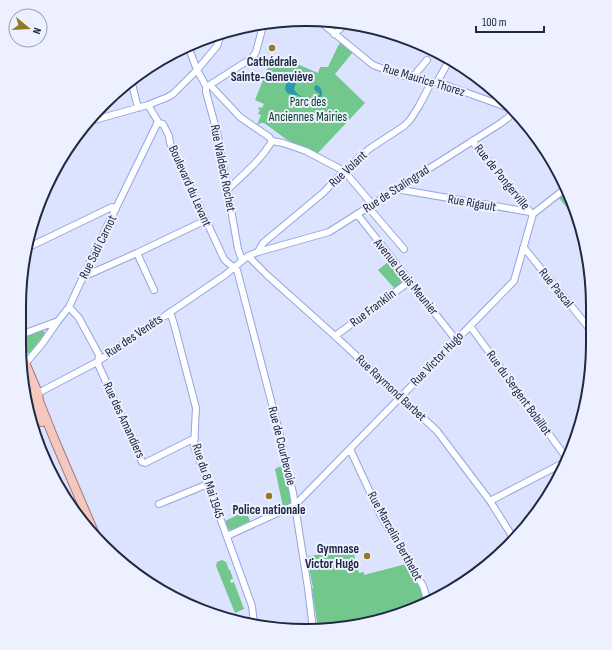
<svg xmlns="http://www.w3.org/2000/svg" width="612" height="650" font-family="'Sofia Sans Condensed',sans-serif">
  <rect width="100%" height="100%" fill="#dbe3ff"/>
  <path fill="#72c78c" d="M341,42l4,3v2l4,3h1l3,2 -18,22 30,29 -48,51 -14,-6 -17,-9 -22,-16h-3l-4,2 4,-10 -3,-1 2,-4 -2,-1 1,-2 3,1 2,-4 -9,-4 14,-35 2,-2h9l1,-6 37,16 2,-6h8l10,-21z
    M568,192l10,22 2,10 -21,-26z
    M388,262l17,19 -10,8 -17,-19z
    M43,330l2,3 -15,20h-4l-6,-13 1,-3z
    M283,465l9,38 -9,4 -8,-38z
    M246,511l4,10 -19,9 -3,-1 -3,-8z
    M352,547l7,26 5,-1v3l42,-11 14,22 5,18 -27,12 -54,13h-26l-6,-40 1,-1 -6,-31z
    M222,560l4,2 3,8h1l3,9 -3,1 1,3 3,-1 10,27 -9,4 -19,-47 1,-4z"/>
  <path fill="#2a98ac" d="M292,78h2l3,2 -3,9c5,10 20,14 26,5l-1,-1 -2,-1 -3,-3 1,-3 1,-1c4,1 7,6 6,10 -9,12 -15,3 -26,0 -2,0 -5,-1 -7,-1 -7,-4 -3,-13 3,-16z"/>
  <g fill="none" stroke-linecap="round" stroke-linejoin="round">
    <g stroke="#93a4e5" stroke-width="8">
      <path id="minor" d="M318,20l55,45 24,9 34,9 6,-1 72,26 9,5
        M334,34l13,-11
        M188,46l9,24 9,16v6l12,44 20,113 4,11
        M412,78l15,-18
        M131,80l7,28
        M437,82l13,-23
        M210,85l30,32 29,20 3,4 11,2 23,8 38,20 28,33
        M208,86l44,-28 4,-6 8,-30
        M148,105l11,18 4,1 6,12 1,7 54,116c4,5 9,7 13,11l43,165 13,58 15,95 5,42
        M87,122l61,-17 20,-8 5,-3 24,-24 20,-24 5,-14
        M472,141l59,72
        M396,189l134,23
        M227,190c16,-15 34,-30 45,-49
        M368,207l36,42
        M357,214l99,126
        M27,248l85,-41 4,2
        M523,248l2,1 64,79
        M258,252l5,-9 60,-50 21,-22 25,-22 35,-23 6,-6 9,-14 12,-23
        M137,253l17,37
        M248,256l19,19 68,61 102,95 53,70 24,38
        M83,277l54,-24 69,-33
        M69,307l10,11 20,37 -1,9 44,98 3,1 50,-25
        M170,312l4,12 22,84 -2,38 58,160 2,19
        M470,326l98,134
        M20,335l38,-14
        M335,336l75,-55
        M25,364l17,-20 16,-23 11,-14 29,-62 58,-119 1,-3h2
        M34,392l4,1 4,-2 55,-29 128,-87 23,-19 10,-4 71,-20 172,-109 8,-6 4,-8
        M350,449l31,67 42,70 5,16
        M490,501l77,-40
        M159,504l49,-20
        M227,536l68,-31 219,-224 19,-67 33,-26"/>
    </g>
    <g stroke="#a67876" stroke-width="10">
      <path id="major" d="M20,351l18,42 1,8 16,40 42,98
        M22,375l11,28 9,19"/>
    </g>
    <use href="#minor" stroke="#fff" stroke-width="6"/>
    <use href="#major" stroke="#f4c8be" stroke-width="8"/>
  </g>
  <g fill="#937a21" stroke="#edf1ff" stroke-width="1.5">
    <circle cx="272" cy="48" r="4"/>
    <circle cx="269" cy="496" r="4"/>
    <circle cx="367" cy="556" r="4"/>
  </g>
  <g text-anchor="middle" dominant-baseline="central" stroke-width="4" stroke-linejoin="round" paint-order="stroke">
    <g font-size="13" font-weight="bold" fill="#212841" stroke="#edf1ff">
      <text x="272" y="62">Cathédrale<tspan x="272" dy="15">Sainte-Geneviève</tspan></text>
      <text x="269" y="510">Police nationale</text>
      <text x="359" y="549" text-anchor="end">Gymnase<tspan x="359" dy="15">Victor Hugo</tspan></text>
    </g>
    <g font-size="13" fill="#212841" stroke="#edf1ff">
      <text transform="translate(424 80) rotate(17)">Rue Maurice Thorez</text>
      <text transform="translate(223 168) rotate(79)">Rue Waldeck Rochet</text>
      <text transform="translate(348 169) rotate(-43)">Rue Volant</text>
      <text transform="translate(502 177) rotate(51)">Rue de Pongerville</text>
      <text transform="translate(190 186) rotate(66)">Boulevard du Levant</text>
      <text transform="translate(396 189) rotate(-33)">Rue de Stalingrad</text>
      <text transform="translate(472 203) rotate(10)">Rue Rigault</text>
      <text transform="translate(98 247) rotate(-64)">Rue Sadi Carnot</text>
      <text transform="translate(406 277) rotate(51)">Avenue Louis Meunier</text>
      <text transform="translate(556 288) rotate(51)">Rue Pascal</text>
      <text transform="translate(373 308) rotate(-37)">Rue Franklin</text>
      <text transform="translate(134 336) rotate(-34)">Rue des Venêts</text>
      <text transform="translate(437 359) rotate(-46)">Rue Victor Hugo</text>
      <text transform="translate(391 388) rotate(43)">Rue Raymond Barbet</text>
      <text transform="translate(519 393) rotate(54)">Rue du Sergent Bobillot</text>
      <text transform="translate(124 420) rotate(65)">Rue des Amandiers</text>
      <text transform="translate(282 446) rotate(76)">Rue de Courbevoie</text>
      <text transform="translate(208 481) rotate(72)">Rue du 8 Mai 1945</text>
      <text transform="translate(395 536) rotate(61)">Rue Marcelin Berthelot</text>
    </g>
    <g font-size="13" fill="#053d1d" stroke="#edf1ff">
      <text x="308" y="102">Parc des<tspan x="308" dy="15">Anciennes Mairies</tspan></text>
    </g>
  </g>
  <path d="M0 0H612V650H0ZM306 26H306A280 280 0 0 1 586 306V344A280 280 0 0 1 306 624H306A280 280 0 0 1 26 344V306A280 280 0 0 1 306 26Z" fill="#edf1ff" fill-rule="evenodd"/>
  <path fill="none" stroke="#212841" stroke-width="2" d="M306 26H306A280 280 0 0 1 586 306V344A280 280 0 0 1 306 624H306A280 280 0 0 1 26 344V306A280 280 0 0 1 306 26Z"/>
  <g transform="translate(28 28) rotate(108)"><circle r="19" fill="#edf1ff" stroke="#9ba1b3"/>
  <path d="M0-3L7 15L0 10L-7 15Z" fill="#937a21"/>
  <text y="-6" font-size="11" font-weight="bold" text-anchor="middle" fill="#212841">N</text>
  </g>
  <path d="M476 26v6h68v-6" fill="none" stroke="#212841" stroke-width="2"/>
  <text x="482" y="26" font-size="12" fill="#212841" stroke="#edf1ff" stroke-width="3" paint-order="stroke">100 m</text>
</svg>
